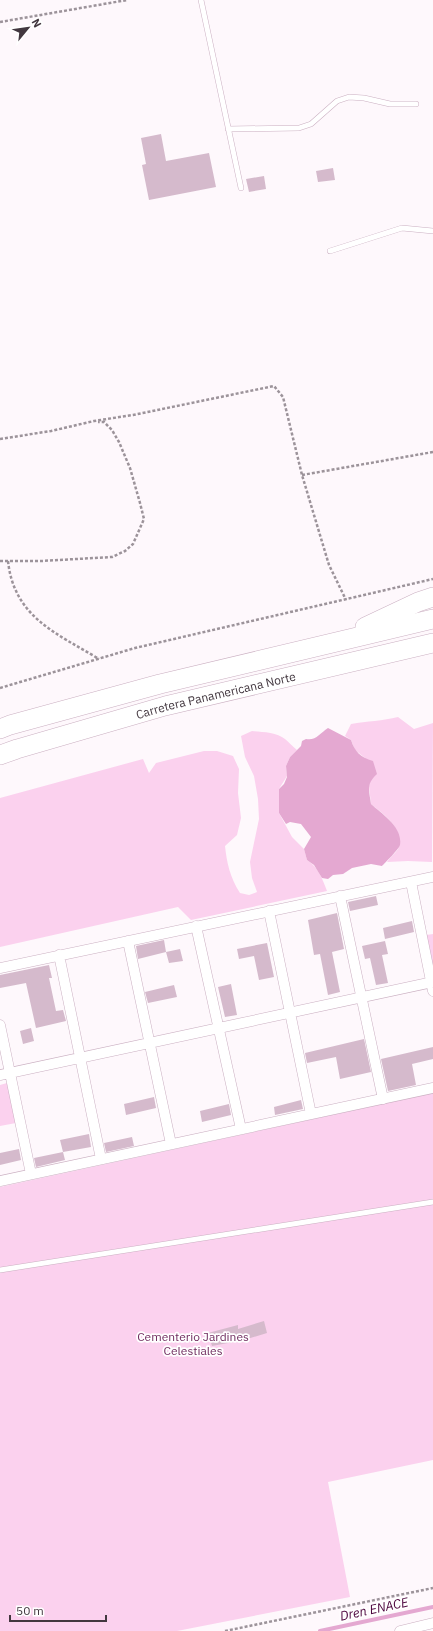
<svg xmlns="http://www.w3.org/2000/svg" width="433" height="1631" font-family="'IBM Plex Sans',sans-serif">
  <rect width="100%" height="100%" fill="#fef8fc"/>
  <path fill="#fbd1ee" d="M398,717l16,12 19,-6 -1,139 -24,-1 -21,1c3,-5 10,-10 12,-15 1,-3 0,-5 0,-9 -4,-17 -15,-23 -28,-34l-2,-18 1,-5 -5,-23 -10,-8 -4,-10 -6,-4 6,-12c16,-3 32,-3 47,-7z
    M252,731c10,1 25,1 33,8 4,3 7,7 12,11l-7,7 -4,9 1,10 -8,13v24l13,24 12,12 3,11c11,7 15,18 20,31l-136,29 -13,-13 -178,40v-149l143,-39 6,14 7,-10 48,-12h13l16,5 6,13 -1,24 3,25 -4,17 -12,11c2,18 5,31 15,47l9,2 8,-3 -5,-14 -2,-16 9,-43 -1,-20 -4,-23 -9,-19 -4,-21z
    M433,934v34l-7,-33z
    M7,1083l9,40 -16,3v-41z
    M433,1093v367l-105,22 22,115 -173,34h-177v-444z"/>
  <path fill="#e4a8d1" d="M328,728l23,12c4,12 9,17 22,21l4,13c-11,10 -8,16 -6,30 11,10 32,23 29,41 -1,4 -15,18 -18,21l-11,-2 -19,4 -9,6 -10,1 -5,4 -6,-1 -8,-13 -7,-5 -3,-11 7,-12 -10,-13 -11,-2 -4,2 -7,-11v-24l5,-5 3,-7 -1,-11 4,-9 11,-11 1,-5 4,-2c10,2 14,-6 22,-11z"/>
  <g fill="none" stroke-linecap="round" stroke-linejoin="round">
    <path stroke="#e4a8d1" stroke-width="4" d="M320,1631l113,-24"/>
  </g>
  <path fill="#d5bacc" d="M161,134l5,27 43,-8 7,34 -67,13 -7,-35 4,-1 -5,-26z
    M333,168l2,12 -17,2 -2,-11z
    M264,176l2,13 -17,3 -3,-13z
    M376,896l2,9 -28,6 -2,-9z
    M337,913l7,36 -12,3 8,40 -12,3 -8,-41 -6,1 -6,-35z
    M412,921l2,11 -29,7 -2,-11z
    M164,940l2,12 -28,7 -2,-13z
    M385,941l3,13 -6,1 6,28 -12,2 -6,-27 -5,1 -3,-13z
    M267,943l7,34 -15,3 -5,-24 -15,3 -2,-10z
    M180,949l3,12 -14,2 -3,-11z
    M49,965l3,13h-3l7,33 7,-1 3,11 -30,7 -10,-45 -26,5v-13z
    M231,984l6,31 -12,2 -7,-30z
    M174,985l3,12 -29,6 -3,-11z
    M31,1028l3,13 -11,3 -3,-13z
    M364,1039l7,33 -31,7 -4,-22 -29,6 -2,-10z
    M433,1047v12l-21,5 4,21 -28,6 -7,-32z
    M154,1097l2,11 -30,7 -2,-11z
    M301,1100l2,9 -28,6 -1,-8z
    M229,1104l2,11 -29,7 -2,-11z
    M89,1134l2,13 -28,5 -3,-12z
    M132,1137l2,9 -28,6 -2,-9z
    M19,1149l2,11 -21,5v-12z
    M63,1152l2,8 -29,7 -2,-9z
    M264,1321l3,12 -23,7 -32,6 -4,-13 30,-8v4z"/>
  <g fill="none" stroke-linecap="round" stroke-linejoin="round">
    <g stroke="#cbb0c2" stroke-width="6">
      <path id="service" d="M201,0l40,188
        M228,129l71,-1 12,-4 26,-23 12,-4 15,1 26,6h26
        M330,251l72,-23 31,3
        M0,1270l433,-68"/>
    </g>
    <g stroke="#cbb0c2" stroke-width="11">
      <path id="minor" d="M411,882l22,109
        M340,896l43,203
        M269,911l42,203
        M196,926l45,203
        M128,941l43,203
        M59,955l42,204
        M0,968l433,-91
        M0,1025l31,149
        M0,1075l433,-93
        M0,1181l433,-93
        M400,1631l33,-8"/>
    </g>
    <g stroke="#cbb0c2" stroke-width="20">
      <g id="motorway">
        <path d="M365,627l53,-25 15,-5"/>
        <path d="M0,729l10,-4 150,-41 273,-65"/>
        <path id="s1" d="M0,755l17,-6 148,-43 268,-63"/>
      </g>
    </g>
    <path stroke="#9c939a" stroke-width="2.5" stroke-dasharray="3 2" stroke-linecap="butt" d="M0,22l127,-22
      M0,439l51,-8 43,-10 39,-6 141,-29 9,11 19,78 27,90 17,35
      M302,475l131,-23
      M0,561h41l71,-4 13,-6 8,-7 11,-25 -4,-16 -10,-35 -11,-26 -7,-12 -8,-8h-6
      M8,561c6,56 48,72 91,98
      M0,688l135,-40 298,-69
      M225,1631l208,-43"/>
    <use href="#service" stroke="#fff" stroke-width="5"/>
    <use href="#minor" stroke="#fff" stroke-width="10"/>
    <use href="#motorway" stroke="#fff" stroke-width="19"/>
  </g>
  <g text-anchor="middle" dominant-baseline="central" stroke-width="3.5" stroke-linejoin="round" paint-order="stroke">
    <g font-size="12" fill="#42373f" stroke="#fff">
      <text stroke="none"><textPath href="#s1" startOffset="224">Carretera Panamericana Norte</textPath></text>
    </g>
    <g font-size="12" fill="#6f2a5e" stroke="#fff">
      <text x="193" y="1336">Cementerio Jardines<tspan x="193" dy="14">Celestiales</tspan></text>
    </g>
    <g font-size="13" font-style="italic" fill="#4c043d" stroke="#fff">
      <text transform="translate(374 1609) rotate(-12)">Dren ENACE</text>
    </g>
  </g>
  <g transform="translate(28 28) rotate(61)" stroke="#ffffff" stroke-width="3" paint-order="stroke">
  <path d="M0-3L7 15L0 10L-7 15Z" fill="#42373f"/>
  <text y="-6" font-size="11" font-weight="bold" text-anchor="middle" fill="#42373f">N</text>
  </g>
  <path d="M10 1615v6h96v-6" fill="none" stroke="#42373f" stroke-width="2"/>
  <text x="16" y="1615" font-size="12" fill="#42373f" stroke="#ffffff" stroke-width="3" paint-order="stroke">50 m</text>
</svg>
